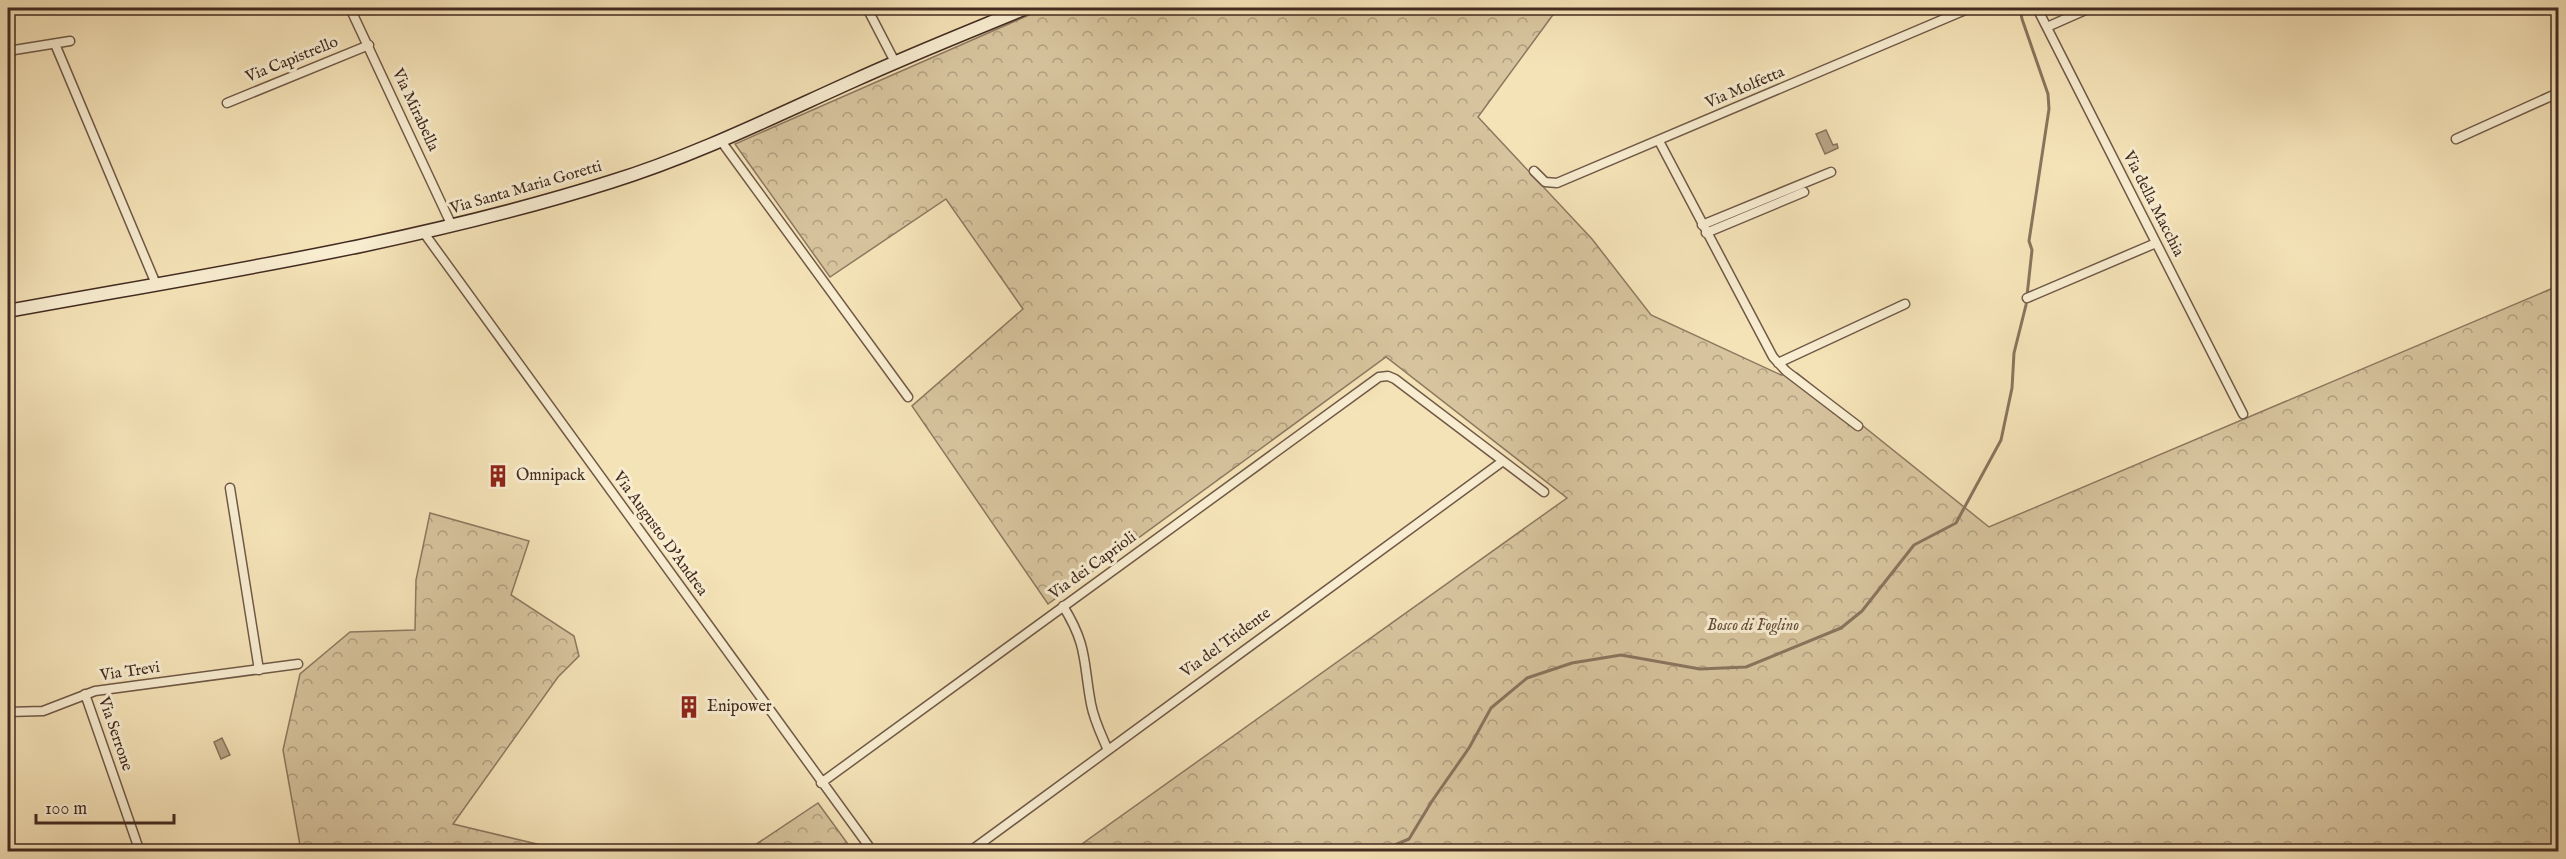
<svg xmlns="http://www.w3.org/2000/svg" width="2566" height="859" font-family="'IM FELL English',serif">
  <defs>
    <pattern id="forest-crowns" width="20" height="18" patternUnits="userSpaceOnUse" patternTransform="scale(1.5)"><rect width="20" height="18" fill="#d7c49e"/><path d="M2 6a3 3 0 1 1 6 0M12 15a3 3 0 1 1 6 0" fill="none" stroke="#b09f80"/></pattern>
  </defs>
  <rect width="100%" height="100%" fill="#f5e3b8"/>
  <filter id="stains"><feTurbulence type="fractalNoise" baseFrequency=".00333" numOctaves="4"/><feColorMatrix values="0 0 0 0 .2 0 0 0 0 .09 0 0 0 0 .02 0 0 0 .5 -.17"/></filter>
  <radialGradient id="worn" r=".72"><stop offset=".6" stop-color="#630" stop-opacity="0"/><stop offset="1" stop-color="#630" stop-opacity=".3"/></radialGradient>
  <path fill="url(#forest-crowns)" stroke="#8d7860" stroke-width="1.5" d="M1045,8h513l-80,109 114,122 59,76 130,60 16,-2 192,154 569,-241v565h-1486l495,-353 -181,-141 -338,247 -136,-198 111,-97 -77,-110 -116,78 -95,-133z
    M430,513l99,28 -18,54 63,41 5,20 -21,21 -105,147 113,27h-265l-18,-101 17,-76 50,-42 65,-2 1,-50z
    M818,803l35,48h-107z"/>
  <path fill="#b8a485" stroke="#89745d" stroke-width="1.5" d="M1826,130l7,15 4,-1 1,4 -13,6 -9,-20z
    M222,738l8,17 -9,4 -7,-17z"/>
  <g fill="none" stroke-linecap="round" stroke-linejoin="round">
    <path stroke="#89745d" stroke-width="3" d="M1378,852l31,-13 23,-38 37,-53 22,-40 36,-30 45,-15 49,-8 79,14 46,-2 95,-39 21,-17 52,-66 42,-22 45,-83 11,-52 2,-35 12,-48 6,-55 -3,-9 20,-132 -1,-15 -26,-75 -2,-11"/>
    <g stroke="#705947" stroke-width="11">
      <path id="minor" d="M350,8l102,218
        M867,8l28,54
        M2037,8l206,406
        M2047,27l43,-19
        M55,44l101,240
        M8,51l62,-10
        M227,103l142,-58
        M2456,139l102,-46
        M721,141l187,256
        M1659,141l114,216 13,14 72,55
        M1534,171l11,11 12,1 413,-175
        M1702,225l129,-53
        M424,233l449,619
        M1706,233l98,-41
        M2027,298l129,-55
        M1778,363l127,-59
        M230,488l29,182
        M1063,606c25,40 20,56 28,98 3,16 10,30 16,44
        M85,694l55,158
        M8,712l35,-1 52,-20 203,-27
        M821,783l558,-406 9,-1 7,3 149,113
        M969,852l534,-391"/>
    </g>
    <g stroke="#432b21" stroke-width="15">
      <path id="secondary" d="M8,311c202,-37 406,-67 602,-129 84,-26 163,-65 243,-101 57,-26 115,-49 173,-73"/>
    </g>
    <use href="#minor" stroke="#f8edd1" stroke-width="8"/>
    <use href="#secondary" stroke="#f8edd1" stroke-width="12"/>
  </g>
  <defs>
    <g id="building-bare" transform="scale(1.8)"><path d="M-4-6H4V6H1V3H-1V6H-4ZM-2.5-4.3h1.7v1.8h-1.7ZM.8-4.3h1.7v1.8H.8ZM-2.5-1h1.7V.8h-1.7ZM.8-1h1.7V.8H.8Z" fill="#8f2418" stroke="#f8edd1" stroke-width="2.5" paint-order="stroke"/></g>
  </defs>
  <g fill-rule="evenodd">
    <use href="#building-bare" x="498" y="476"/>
    <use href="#building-bare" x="689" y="707"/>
  </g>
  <g text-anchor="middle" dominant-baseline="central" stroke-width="6" stroke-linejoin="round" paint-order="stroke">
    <g font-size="16" fill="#432b21" stroke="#f8edd1">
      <text transform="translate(292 60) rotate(-22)">Via Capistrello</text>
      <text transform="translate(1745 88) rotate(-23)">Via Molfetta</text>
      <text transform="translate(415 110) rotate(65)">Via Mirabella</text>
      <text transform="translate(526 188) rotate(-16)">Via Santa Maria Goretti</text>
      <text transform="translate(2153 204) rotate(63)">Via della Macchia</text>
      <text transform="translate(660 534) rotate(54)">Via Augusto D'Andrea</text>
      <text transform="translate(1093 566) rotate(-36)">Via dei Caprioli</text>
      <text transform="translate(1226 643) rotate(-36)">Via del Tridente</text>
      <text transform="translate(130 672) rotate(-8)">Via Trevi</text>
      <text transform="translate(115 734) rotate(71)">Via Serrone</text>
    </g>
    <g font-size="16" fill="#432b21" stroke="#f8edd1" text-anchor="start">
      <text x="516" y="476">Omnipack</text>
      <text x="707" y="707">Enipower</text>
    </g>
    <g font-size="16" font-style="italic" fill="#614a3a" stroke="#f8edd1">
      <text x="1753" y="626">Bosco di Foglino</text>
    </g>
  </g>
  <rect width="2566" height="859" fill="none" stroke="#f5e3b8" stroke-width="30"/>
  <rect x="9" y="9" width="2548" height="841" fill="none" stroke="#432b21" stroke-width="3"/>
  <rect x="15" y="15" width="2536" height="829" fill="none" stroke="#432b21" stroke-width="1.5"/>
  <path d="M36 814v9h138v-9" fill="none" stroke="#432b21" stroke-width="3"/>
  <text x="45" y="814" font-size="18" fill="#432b21" stroke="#f8edd1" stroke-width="4.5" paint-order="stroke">100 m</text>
  <rect width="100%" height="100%" filter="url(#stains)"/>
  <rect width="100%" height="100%" fill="url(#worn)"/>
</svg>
